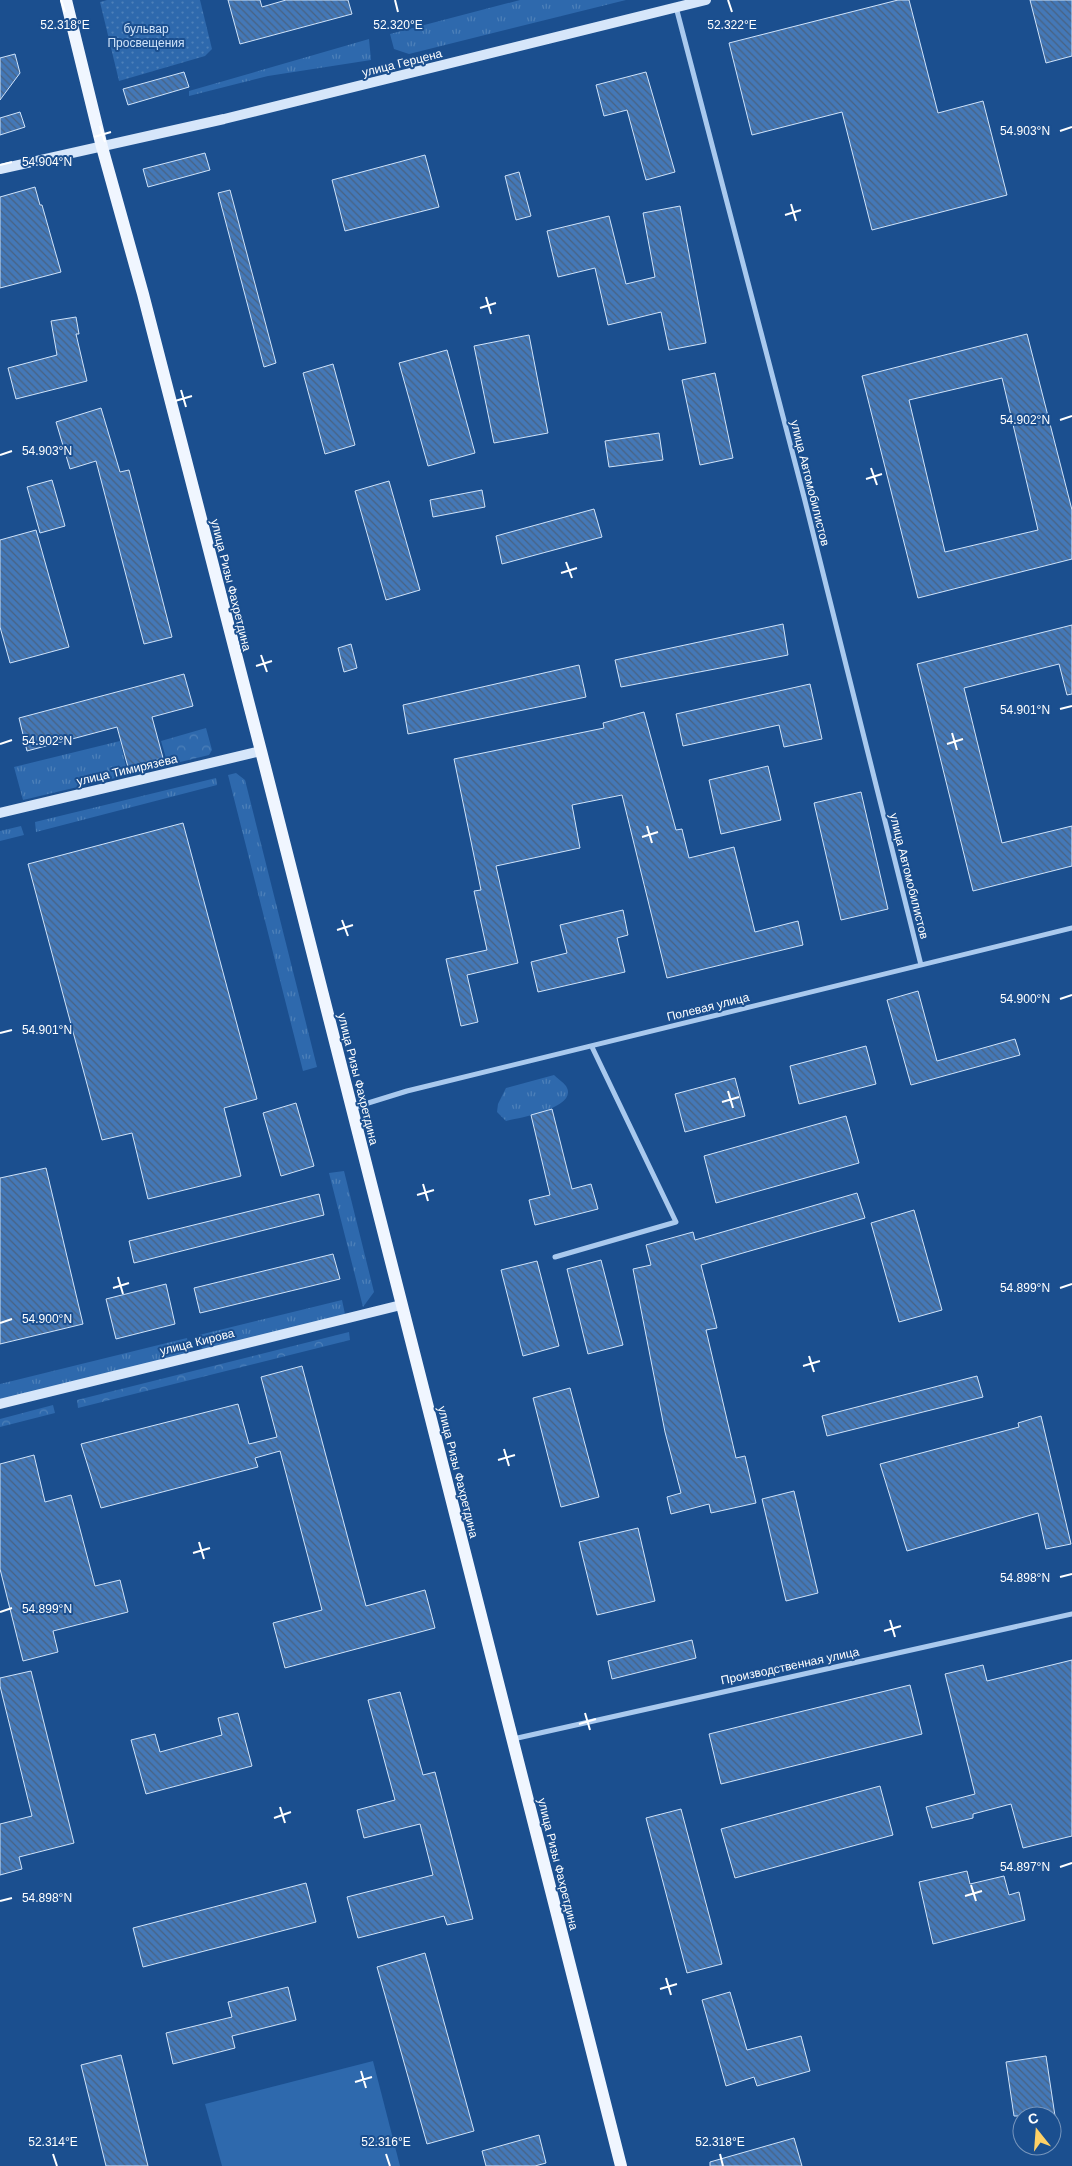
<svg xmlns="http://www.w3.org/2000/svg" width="1072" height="2166" font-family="Helvetica,sans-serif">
  <defs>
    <pattern id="grass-tufts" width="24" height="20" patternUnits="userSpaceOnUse" patternTransform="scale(1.25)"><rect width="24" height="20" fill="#2e69ad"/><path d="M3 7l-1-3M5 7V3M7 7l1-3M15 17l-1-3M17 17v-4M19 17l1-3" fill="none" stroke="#4d80b9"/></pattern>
    <pattern id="forest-crowns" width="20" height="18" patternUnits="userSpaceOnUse" patternTransform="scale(1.25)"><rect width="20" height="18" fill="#2e69ad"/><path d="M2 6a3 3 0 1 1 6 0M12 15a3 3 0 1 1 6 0" fill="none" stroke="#4d80b9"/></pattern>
    <pattern id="park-dots" width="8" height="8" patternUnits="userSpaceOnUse" patternTransform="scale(1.25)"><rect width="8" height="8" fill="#2e69ad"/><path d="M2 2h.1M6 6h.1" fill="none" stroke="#4d80b9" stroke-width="1.8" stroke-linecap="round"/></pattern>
    <pattern id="building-back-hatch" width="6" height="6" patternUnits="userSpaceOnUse" patternTransform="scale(1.25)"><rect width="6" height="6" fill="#4478b7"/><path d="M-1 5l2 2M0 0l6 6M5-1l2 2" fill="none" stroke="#486282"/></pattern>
  </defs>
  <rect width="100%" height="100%" fill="#1b4f8f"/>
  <path fill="url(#grass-tufts)" d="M520,0h106l-217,54 -15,-5 -4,-15z
    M369,39l2,21 -103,16 -79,20v-5z
    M120,741l8,34 -105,25 -9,-33z
    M236,773l9,7 72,287 -14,4 -75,-296z
    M216,778l1,7 -181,47 -1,-10z
    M21,826l3,9 -24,6v-10z
    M554,1075c3,3 9,7 12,11 14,22 -48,32 -60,35l-9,-9 1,-8 8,-16z
    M344,1171l30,121 -11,15 -34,-134z
    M342,1300l4,19 -143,35 -4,-19z
    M187,1338l4,19 -191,47v-20z"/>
  <path fill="url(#forest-crowns)" d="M206,728l6,22 -3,5 -41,10 -7,-24z
    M349,1332l1,8 -272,68 -1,-8z
    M53,1405l2,8 -55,14v-8z"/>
  <path fill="url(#park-dots)" d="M107,0h93l12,49 -7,7 -86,25 -19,-79z"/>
  <path fill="#2e69ad" d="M373,2061l27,105h-178l-17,-62z"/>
  <path fill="url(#building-back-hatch)" stroke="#cfe3fa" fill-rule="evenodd" d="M228,0h32l2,7 24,-7h62l4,14 -112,30z
    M898,0h11l29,113 45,-12 24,94 -135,35 -30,-118 -90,23 -23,-92z
    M1030,0h42v56l-26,7z
    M15,54l5,19 -20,27v-42z
    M184,72l5,15 -61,18 -5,-16z
    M646,72l29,100 -29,8 -19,-70 -23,6 -8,-31z
    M20,112l5,15 -25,8v-17z
    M205,153l5,17 -62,17 -5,-18z
    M425,155l14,52 -94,24 -13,-51z
    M519,172l12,44 -15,4 -11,-44z
    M35,187l5,18h2l19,67 -61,16v-91z
    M230,190l46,173 -12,4 -46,-174z
    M680,206l26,137 -37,7 -8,-38 -53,13 -13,-57 -37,9 -11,-46 62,-15 17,68 29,-7 -12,-64z
    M76,317l3,17h-3l11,47 -71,18 -8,-31 49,-13 -6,-34z
    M1027,334l45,176v49l-154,39 -56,-222zM1002,378l36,152 -93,22 -36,-152z
    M529,335l19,98 -54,10 -20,-97z
    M447,350l28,103 -47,13 -29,-103z
    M333,364l22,81 -30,9 -22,-81z
    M715,373l18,85 -33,7 -18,-85z
    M101,408l19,64 9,-2 43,167 -28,7 -48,-183 -26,8 -14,-47z
    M659,433l4,27 -54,7 -4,-26z
    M52,480l13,46 -25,7 -13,-46z
    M389,481l31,109 -34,10 -31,-109z
    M482,490l3,17 -52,10 -3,-17z
    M594,509l8,28 -100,27 -6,-28z
    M36,530l33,117 -59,16 -10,-36v-87z
    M783,624l5,31 -167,32 -6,-27z
    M1072,625v69l-5,1 -8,-31 -95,24 38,155 70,-17v40l-99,25 -56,-227z
    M351,644l6,24 -13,4 -6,-24z
    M579,665l7,32 -178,37 -5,-29z
    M184,674l9,32 -41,11 11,41 -35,9 -11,-40 -90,24 -8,-33z
    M810,684l12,55 -38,8 -5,-22 -96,21 -7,-32z
    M644,712l32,118 6,-1 7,29 45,-11 21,85 43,-11 5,24 -136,33 -45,-183 -50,10 8,43 -84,18 22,97 -51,12 11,47 -17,4 -15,-67 41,-9 -13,-59 7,-1 -27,-131 150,-31 -1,-5z
    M768,766l13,54 -60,14 -12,-54z
    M861,792l27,117 -47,11 -27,-117z
    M183,823l74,276 -33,9 17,68 -93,23 -16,-66 -30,7 -74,-276z
    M623,910l5,25 -11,3 8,34 -87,20 -7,-30 36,-9 -7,-28z
    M918,991l19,70 78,-22 5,16 -109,30 -24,-85z
    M866,1046l10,38 -77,20 -9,-38z
    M735,1078l10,38 -60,16 -10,-38z
    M296,1103l18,63 -33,10 -18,-63z
    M552,1109l20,80 19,-5 7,25 -63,16 -6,-25 21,-5 -19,-80z
    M846,1116l13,47 -143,40 -12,-47z
    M46,1168l37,156 -83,20v-166z
    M857,1193l8,25 -164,47 16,63 -11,2 30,128 9,-2 11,47 -45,10 -2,-9 -38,10 -4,-17 14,-4 -16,-61 -32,-163 18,-4 -5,-20 47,-13 2,8z
    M319,1194l5,21 -190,48 -5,-22z
    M914,1210l28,100 -43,12 -28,-99z
    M333,1254l7,25 -140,34 -6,-25z
    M601,1260l22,85 -35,9 -21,-85z
    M537,1261l22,85 -36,10 -22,-86z
    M166,1284l9,40 -59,15 -10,-40z
    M302,1366l64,240 59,-16 10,38 -150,40 -12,-45 49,-13 -42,-159 -25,7 3,9 -157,41 -20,-64 157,-40 11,40 28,-7 -16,-60z
    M977,1376l6,21 -156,39 -5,-20z
    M570,1388l29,109 -38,10 -28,-109z
    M1041,1416l30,128 -25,5 -8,-36 -131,38 -27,-87 139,-37 -1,-4z
    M34,1455l11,47 26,-7 24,91 25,-6 8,32 -75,19 5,21 -35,9 -23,-92v-105z
    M794,1491l24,102 -32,8 -24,-102z
    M638,1528l17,73 -58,14 -18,-73z
    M692,1640l4,18 -84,21 -4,-18z
    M1072,1660v176l-49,12 -12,-44 -38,10v4l-41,10 -6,-21 49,-13 -30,-120 38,-9 4,16z
    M31,1671l43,172 -55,14 3,12 -22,6v-51l32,-8 -32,-130v-8z
    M910,1685l12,49 -201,50 -12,-50z
    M400,1692l23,83 12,-3 38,147 -26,6 -3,-9 -86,22 -11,-41 86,-22 -13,-51 -56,14 -7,-28 38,-10 -27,-100z
    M238,1713l14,53 -106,28 -15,-54 24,-6 5,18 62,-17 -4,-17z
    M880,1786l13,49 -158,43 -14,-49z
    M681,1809l41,155 -35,9 -41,-155z
    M967,1871l3,13 34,-8 5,19 10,-3 6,28 -92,24 -14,-62z
    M306,1883l10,39 -173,45 -10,-39z
    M425,1953l49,178 -47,13 -50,-177z
    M288,1987l8,33 -64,16 3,12 -62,16 -7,-31 66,-16 -4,-15z
    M730,1992l17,58 54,-14 9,35 -53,15 -3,-9 -28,9 -24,-86z
    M121,2055l27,111h-42l-25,-101z
    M1046,2056l9,60h-41l-8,-54z
    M539,2135l7,28 -11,3h-49l-4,-15z
    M794,2138l8,28h-92v-4z"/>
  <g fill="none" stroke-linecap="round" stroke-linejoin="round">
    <path stroke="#a9c9ee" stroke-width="5" d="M676,7l128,490 117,468
      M352,1108l55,-17 665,-163
      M555,1257l121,-35 -84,-175
      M513,1739l559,-125"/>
    <path stroke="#d6e6fa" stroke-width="10" d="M0,169l224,-50 482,-119
      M0,813l261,-62
      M0,1404l401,-99"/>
    <path stroke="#f0f6ff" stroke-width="12" d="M66,0l36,147 41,147 118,457 360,1415"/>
  </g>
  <path fill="none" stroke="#fff" stroke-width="2" d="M61,0l4,12M395,0l3,12M728,0l4,12M100,126l5,16M1060,131l12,-4M94,137l17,-5M0,165l12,-3M791,204l5,17M785,215l16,-5M486,297l5,17M480,308l16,-5M181,390l5,17M175,401l17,-5M1060,420l12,-4M0,455l12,-4M871,468l6,17M866,479l16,-5M566,562l6,16M561,573l16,-5M261,655l6,17M256,666l16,-5M1060,709l12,-3M952,733l5,17M0,744l12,-4M947,744l16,-5M647,826l5,17M642,837l16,-5M342,920l6,16M337,930l16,-5M1060,999l12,-4M0,1033l12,-3M728,1091l5,17M722,1102l17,-5M423,1184l5,17M417,1195l17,-5M118,1277l5,17M113,1288l16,-5M1060,1288l12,-4M0,1323l12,-4M809,1356l5,16M803,1366l17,-5M504,1449l5,17M498,1460l17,-5M199,1542l5,17M193,1553l17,-5M1060,1577l12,-3M0,1612l12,-4M890,1620l5,17M884,1631l17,-5M585,1713l5,17M579,1724l17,-5M280,1807l5,16M274,1818l17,-6M1060,1867l12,-4M971,1885l5,16M965,1896l17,-5M0,1901l12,-3M666,1978l5,17M660,1989l17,-5M361,2071l5,17M355,2082l17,-5M53,2154l4,12M386,2154l4,12M720,2154l3,12"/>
  <g text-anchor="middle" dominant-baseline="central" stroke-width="4" stroke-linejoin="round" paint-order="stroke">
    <g font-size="12" fill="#cfe3fa" stroke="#1b4f8f">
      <text x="146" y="29">бульвар<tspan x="146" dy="14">Просвещения</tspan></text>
    </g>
    <g font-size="12" fill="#fff" stroke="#1b4f8f">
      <text transform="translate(402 63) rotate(-14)">улица Герцена</text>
      <text transform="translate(810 483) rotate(76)">улица Автомобилистов</text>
      <text transform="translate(231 585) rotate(76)">улица Ризы Фахретдина</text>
      <text transform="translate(127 770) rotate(-13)">улица Тимирязева</text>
      <text transform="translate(909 876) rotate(76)">улица Автомобилистов</text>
      <text transform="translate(708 1007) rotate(-14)">Полевая улица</text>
      <text transform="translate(358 1079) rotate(76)">улица Ризы Фахретдина</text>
      <text transform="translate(197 1342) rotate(-14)">улица Кирова</text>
      <text transform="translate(458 1472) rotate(76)">улица Ризы Фахретдина</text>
      <text transform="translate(790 1666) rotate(-12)">Производственная улица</text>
      <text transform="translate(558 1864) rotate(76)">улица Ризы Фахретдина</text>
    </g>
  </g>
  <g font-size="12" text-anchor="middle" fill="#fff" stroke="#1b4f8f" stroke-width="4" stroke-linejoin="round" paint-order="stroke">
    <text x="65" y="29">52.318°E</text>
    <text x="398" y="29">52.320°E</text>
    <text x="732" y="29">52.322°E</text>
    <text x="1025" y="135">54.903°N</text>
    <text x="47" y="166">54.904°N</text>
    <text x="1025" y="424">54.902°N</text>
    <text x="47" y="455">54.903°N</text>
    <text x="1025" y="714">54.901°N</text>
    <text x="47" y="745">54.902°N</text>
    <text x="1025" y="1003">54.900°N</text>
    <text x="47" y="1034">54.901°N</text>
    <text x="1025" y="1292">54.899°N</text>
    <text x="47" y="1323">54.900°N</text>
    <text x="1025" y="1582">54.898°N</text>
    <text x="47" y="1613">54.899°N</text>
    <text x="1025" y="1871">54.897°N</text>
    <text x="47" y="1902">54.898°N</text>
    <text x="53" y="2146">52.314°E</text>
    <text x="386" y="2146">52.316°E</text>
    <text x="720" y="2146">52.318°E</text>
  </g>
  <g transform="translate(1037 2131) rotate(343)"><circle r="24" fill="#1b4f8f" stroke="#7695bc"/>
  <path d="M0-4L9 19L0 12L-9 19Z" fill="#ffd166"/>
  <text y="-8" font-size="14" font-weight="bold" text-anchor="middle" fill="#ffffff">С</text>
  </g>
</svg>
